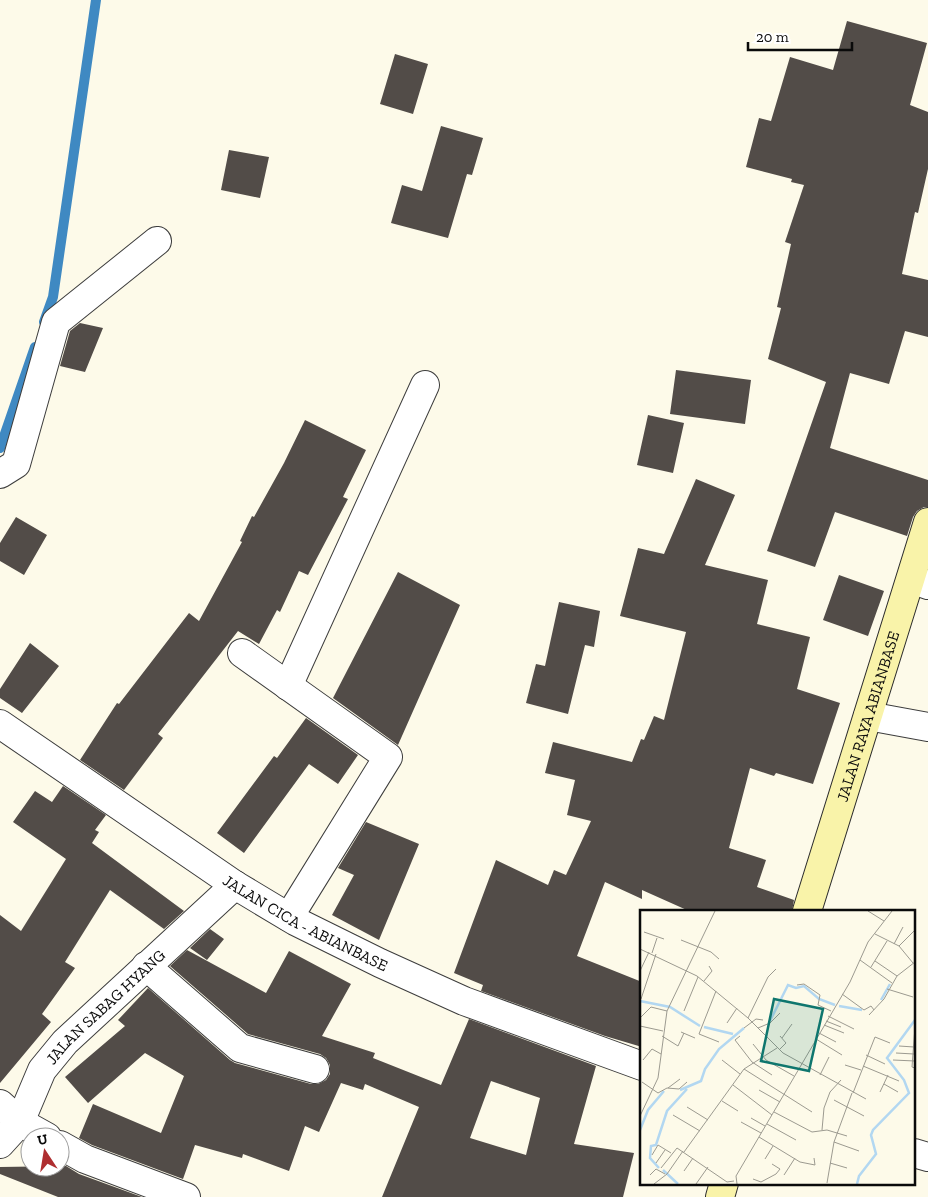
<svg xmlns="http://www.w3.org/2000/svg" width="928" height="1197" font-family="'Zilla Slab',serif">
  <rect width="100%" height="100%" fill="#fdfae9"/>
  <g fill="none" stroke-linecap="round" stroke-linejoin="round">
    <path stroke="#3f89c2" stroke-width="10" d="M44,322l9,-25 43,-297
      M0,448l35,-101"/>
  </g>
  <path fill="#524c48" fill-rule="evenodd" d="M847,21l80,22 -17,62 18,7v57l-10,44 -3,-1 -13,62 26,6v57l-23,-6 -16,53 -39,-11 -20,75 98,32v27h-4l-7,4 -4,6 -6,19 -72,-24 -20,55 -48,-16 59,-169 -58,-23 13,-51 -4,-1 14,-63 -6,-2 19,-57 -13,-3 1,-3 -46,-12 13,-49 12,3 19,-64 43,13z
    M395,54l33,10 -15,50 -33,-10z
    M441,126l42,12 -11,37 -5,-1 -19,64 -57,-15 11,-38 20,6z
    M229,150l40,7 -9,41 -39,-8z
    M80,323l23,5 -18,44 -25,-6 10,-35z
    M676,370l75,10 -6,44 -75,-10z
    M648,415l36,8 -11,50 -36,-8z
    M305,420l61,30 -23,47 5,2 -40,76 -9,-4 -19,41 -3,-2 -18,34 -21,-13 -80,103 5,4 -39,52 -44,-30 37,-57 2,1 70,-91 10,8 43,-79 -2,-1 12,-25 2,1 30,-54z
    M696,479l39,16 -30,70 63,15 -11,44 53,13 -13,52 43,14 -27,81 -37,-11 -2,3 -24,-8 -21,80 37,12 -9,27 37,13 -2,11h-103l-47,-21v9l-37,-17 -28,74 65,26v65l-37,-11 -124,-45 2,-6 -29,-12 42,-113 52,25 6,-15 12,5 25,-54 -24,-6 8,-35 -30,-7 8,-31 79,20 9,-23 3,1 10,-24 10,4 22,-88 -66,-16 18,-68 26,6z
    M16,517l31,18 -23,40 -24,-14v-18z
    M398,572l62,33 -62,140 -65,-47z
    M839,575l45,16 -16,45 -45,-16z
    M559,602l41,9 -6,36 -9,-2 -17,69 -42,-11 10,-39 9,2z
    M30,643l29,23 -37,47 -22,-15v-9z
    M306,718l52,37 -20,29 -29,-20 -65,89 -27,-20 57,-77 3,2z
    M63,786l43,29 -11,15 4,2 -7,11 92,68 -20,18 -54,-39 -45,72 10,6 -33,46 9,8 -51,61v-168l21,16 45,-72 -53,-37 22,-31 17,11z
    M366,822l53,22 -40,96 -47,-25 22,-40 -16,-7z
    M210,929l14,10 -17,21 -17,-12z
    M187,950l79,43 23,-42 62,33 -29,52 53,17 -2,5 68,27 28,-66 127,47 -22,78 60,9 -11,44h-241l37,-90 -54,-23 -2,6 -22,-7 -22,49 -14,-6 -16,45 -46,-17 -1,4 -47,-13 -12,34 -91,-34 -13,-7 14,-34 68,29 23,-57 -39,-23 -57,50 -23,-26 60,-51 -7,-6 30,-32 82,72 5,3 76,21h7l8,-4 4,-6v-9l-4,-7 -6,-4 -72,-20 -78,-68zM491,1081l49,17 -14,57 -56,-17z
    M66,1166l13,8 63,23h-84l-58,-23v-7z"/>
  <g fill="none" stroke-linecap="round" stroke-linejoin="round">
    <g stroke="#3d3d3d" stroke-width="30">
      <g id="minor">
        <path d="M0,474l16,-10 40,-142 101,-81"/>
        <path d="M911,579l17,6"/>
        <path d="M242,653l146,104 -99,160"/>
        <path d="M288,686l137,-301"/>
        <path d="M868,716l60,11"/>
        <path d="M146,966l94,82 75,21"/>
        <path d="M0,1104l20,18 27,15"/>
        <path id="s1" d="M0,1144l20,-22 22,-52 23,-28 170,-157"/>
        <path d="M60,1145l25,14 101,38"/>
        <path d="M914,1153l14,4"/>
      </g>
    </g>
    <g stroke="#3d3d3d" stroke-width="30">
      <g id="tertiary">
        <path id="s2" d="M0,724l235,161 60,36 85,42 84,38 178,65"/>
      </g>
    </g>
    <g stroke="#2c2c2c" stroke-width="30">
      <g id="secondary">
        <path id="s3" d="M807,911l121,-389"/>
        <path d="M720,1197l4,-14"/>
      </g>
    </g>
    <use href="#minor" stroke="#fff" stroke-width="28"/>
    <use href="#tertiary" stroke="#fff" stroke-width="28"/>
    <use href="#secondary" stroke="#f9f3a9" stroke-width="28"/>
  </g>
  <g text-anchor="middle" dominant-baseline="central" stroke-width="5" stroke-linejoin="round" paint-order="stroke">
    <g font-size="16" fill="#0a0a0a" stroke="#fff">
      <text stroke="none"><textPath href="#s3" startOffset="204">JALAN RAYA ABIANBASE</textPath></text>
      <text stroke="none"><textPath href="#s2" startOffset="365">JALAN CICA - ABIANBASE</textPath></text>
      <text stroke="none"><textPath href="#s1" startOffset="176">JALAN SABAG HYANG</textPath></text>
    </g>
  </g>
  <g transform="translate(640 910)">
    <rect width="275" height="275" fill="#fdfae9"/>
    <path fill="none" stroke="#b2d7f1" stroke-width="2.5" d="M241,90l9,-16M0,91l30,6 30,19M199,96l23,4M130,111l18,-36 8,3 8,-2 15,13 16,6M64,117l29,7M40,180l21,-9 4,-12 14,-20 25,-21M0,220l8,-20 16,-19M19,258l-9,-10 1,-12 5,-1 11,-34 20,-22M23,260l15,14M217,274l2,-8 17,-22 -5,-19 2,-5 36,-37 -5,-13 -17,-22 28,-38"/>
    <path fill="none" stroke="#9c9a90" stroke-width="1" d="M228,1l16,10M4,22l20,7M235,24l24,12 14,17M41,30l30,12 8,7M254,34l9,-17M259,36l16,-16M0,39l57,27 51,42 35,35 83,46M12,43l5,-15M220,50l32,23M235,51l22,15M231,57l16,-26M0,61l9,-19M64,71l8,-10 -3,-5M157,75l7,-1 16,11 -2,10 13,6M247,79l26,8M76,81l-17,43 20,8M202,84l22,16 7,-4 3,4M1,89l15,-45M44,101l14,-34M229,105l15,-16 13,-23 18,-14M188,106l26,13M0,108l11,-11 16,4M108,108l20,-41 8,-8M186,111l15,6M87,113l10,-15M184,115l20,8M0,116l23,5M275,117l-3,40 3,1M104,118l12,-9 7,1M118,118l12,-5 10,-10M41,122l14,6M179,123l17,9M22,126l16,10 6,-13M100,126l-5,4 17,22 20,13M142,128l10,-14M176,129l26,16M113,134l13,16 28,16M259,136l15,1M139,140l7,-7 -6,-7M256,143l18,1M226,145l19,9M3,150l9,-11 9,5M82,150l18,14M253,150l22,1M205,155l16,5M223,156l36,15M104,159l68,43M180,165l9,-18M2,172l16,11 9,-5 12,1 8,-7M244,174l14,8M93,175l39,30M28,178l12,-9M119,180l21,12M240,182l8,-17M213,183l22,-56 15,6M194,190l30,16M82,191l16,10M47,197l21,13M134,202l38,20 15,-2 20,6M33,205l27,16M0,206l18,-38 9,-67 48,-100M111,208l14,8M101,212l20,11M127,214l29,16M182,220l2,-22 6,-16 11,-12M119,227l41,25 15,3 -1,-7M194,232l25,9M44,242l60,-83 33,-21M12,245l6,-10 13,8M125,249l8,-13M16,253l9,-13M190,253l17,5M21,258l16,-20 50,34 7,-1M44,261l9,-13M10,265l6,-6 9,5M144,265l11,-17M113,269l8,3 15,-8 4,-5 -8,-5M187,273l7,-41 18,-49M14,274l13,-10 16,-23M56,274l12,-17M97,274l-1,-8 114,-194 18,-40 24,-31"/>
    <path fill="#0f766e" fill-opacity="0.15" stroke="#0f766e" stroke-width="2.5" d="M134,89l49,10 -14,62 -48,-10z"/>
    <rect width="275" height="275" fill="none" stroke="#0a0a0a" stroke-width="2.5"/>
  </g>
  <g transform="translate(45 1152) rotate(348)"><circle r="24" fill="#ffffff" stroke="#9d9d9d"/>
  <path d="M0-4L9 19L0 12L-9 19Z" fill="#af2e30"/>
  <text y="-8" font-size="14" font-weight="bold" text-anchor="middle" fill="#0a0a0a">U</text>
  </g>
  <path d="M748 42v8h104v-8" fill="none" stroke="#0a0a0a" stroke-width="2.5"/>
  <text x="756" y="42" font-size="15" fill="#0a0a0a" stroke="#ffffff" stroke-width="4" paint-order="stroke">20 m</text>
</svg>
